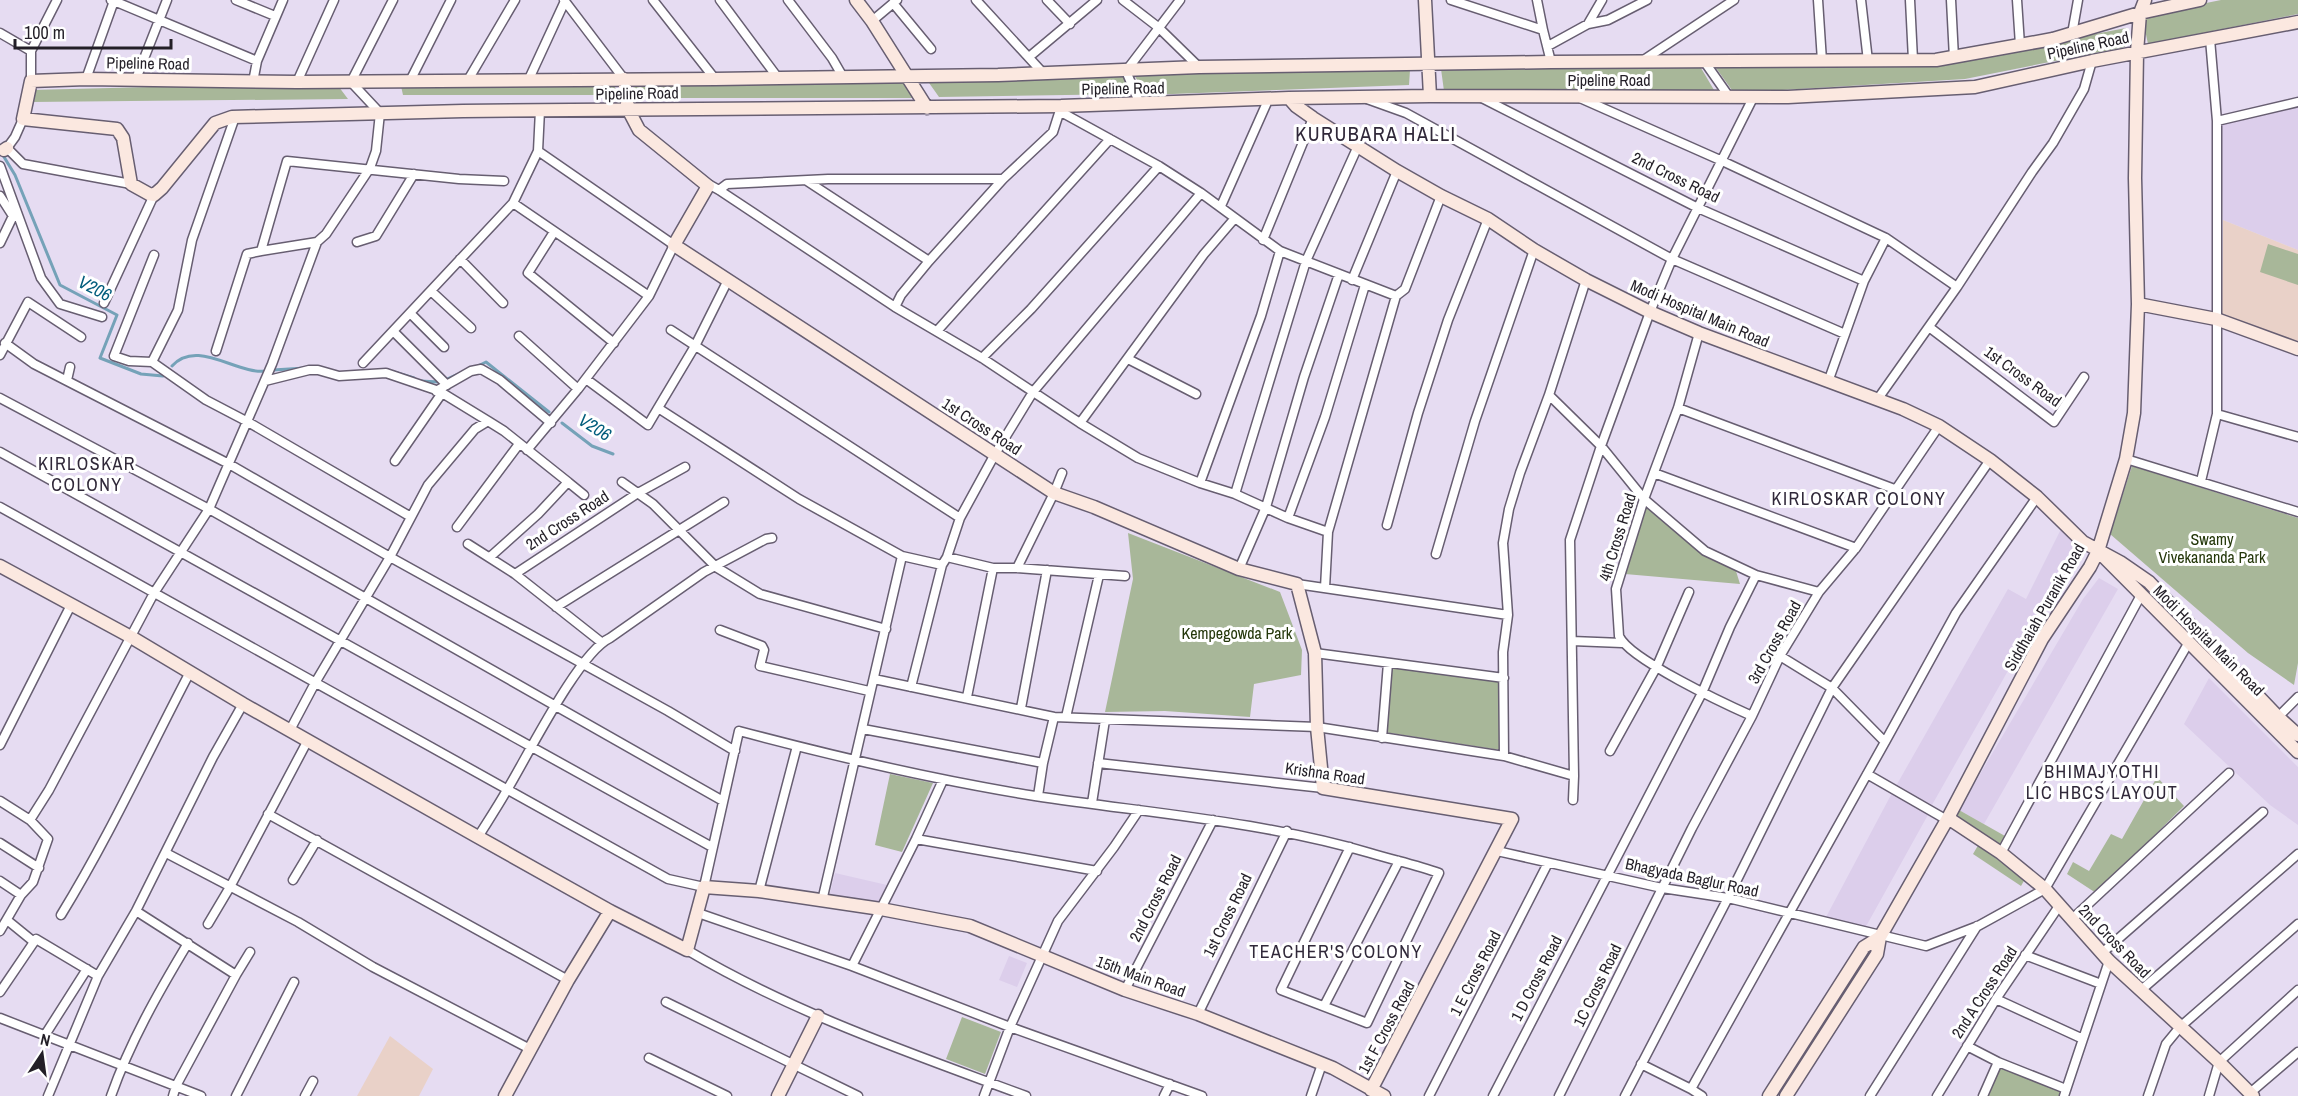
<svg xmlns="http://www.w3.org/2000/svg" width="2298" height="1096" font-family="'Archivo Narrow',sans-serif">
  <rect width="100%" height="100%" fill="#e6dcf2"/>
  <path fill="#dcceeb" d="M2298,107v143l-75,-30 -3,-97z
    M2061,529l13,14 -1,13 -141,249 -36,-19 112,-197 18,10z
    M2099,578l19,11 -134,235 -25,-14 124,-211z
    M2209,678l89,89v58l-28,-20 -86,-81z
    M1892,793l37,20 -65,117 -39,-11z
    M835,873l52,12 -9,18 -49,-6z
    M1009,956l18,7 -10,24 -18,-7z"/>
  <path fill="#e9d1c8" d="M2223,220l75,30v94l-76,-28z
    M390,1036l43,33 -14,27h-62z"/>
  <path fill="#a8b799" d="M2221,0h77v14l-150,30 -6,-28z
    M2126,28l-1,19 -160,32 -231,14 -18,-25 226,-5z
    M1701,68l13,22 -270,1 -3,-22z
    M1410,70l-1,15 -263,10 -13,-22z
    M1124,74l9,20 -194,3 -12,-17z
    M908,82l12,16h-286l-1,-14z
    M229,85l110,2 9,12 -317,3v-12z
    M401,86h214l1,9h-213z
    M2268,244l30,10v31l-38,-13z
    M2132,466l166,52v145l-4,22 -46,-32 -138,-119z
    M1647,506l53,47 36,18 4,13 -115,-10z
    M1128,533l152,59 22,58 -1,25 -47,9 -4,33 -85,-6 -60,1 28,-133z
    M1389,667l112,15 -1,68 -116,-18z
    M890,774l43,9 -31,69 -27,-7z
    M2157,777l27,29 -88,87 -29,-19 6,-12 16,9 22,-37 11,5z
    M1959,810l46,26 -5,13 -45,-31z
    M1980,842l45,37 -4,7 -48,-32z
    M962,1017l39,15 -16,42 -39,-15z
    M2000,1066l61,23 -2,7h-73z"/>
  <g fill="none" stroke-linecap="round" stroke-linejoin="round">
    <path stroke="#75a2b8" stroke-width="3" d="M1,152l14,23 45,110 57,30 -17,43 41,16 22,2
      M172,366c25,-28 65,9 94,5
      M476,367l10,-5 63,50
      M273,370l32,-2
      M394,372l20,6
      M447,379l9,-4
      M420,381l19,1
      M562,423l30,23 21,8"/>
    <g stroke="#675e71" stroke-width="11">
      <path id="street" d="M236,0l39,16
        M564,0l60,79
        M653,0l62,79
        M720,0l58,78
        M788,0l44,58 11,19
        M976,0l67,73
        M1047,0l23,24
        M1123,0l35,27 41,40
        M1451,0l92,30 8,32
        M1537,0l6,30
        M1818,0l4,61
        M1861,0l7,61
        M1910,0l3,60
        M1951,0l3,58
        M2017,0l3,45
        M114,1l143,60
        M893,3l38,46
        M872,21l25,-21
        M1588,24l14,-24
        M0,33l31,18v30
        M2072,34l6,-34
        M2210,39l7,82
        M1548,46l40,-22 20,-4 39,-20
        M31,51l26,-51
        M1029,57l68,-57
        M1642,61l92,-61
        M1704,61l26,37
        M86,79l28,-78 -3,-1
        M136,79l31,-79
        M468,80l47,-80
        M410,81l41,-81
        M528,81l37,-80
        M253,82l4,-21 26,-61
        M297,82l37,-82
        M1480,97l218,111 166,73
        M1580,98l140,62 166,78 -22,43 -36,101
        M1367,99l39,14 266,146 173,75
        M1140,104l-14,-33 54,-71
        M1061,112l98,54 42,27 79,58 116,45
        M23,119l-8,18 -8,11 16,16 108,20
        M0,166l41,112 19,26 42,13
        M807,181l122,80
        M708,186l2,-1 9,5 176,117 87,51 98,65 58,35 62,25 35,11 53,24 40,14
        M719,190l8,-6 101,-5h175
        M0,196l13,20 -13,27
        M513,203l136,93
        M1221,206l48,-108
        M554,232l-26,41 86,70
        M1886,238l71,49
        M1263,240l50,-122
        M317,242l-56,9 26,-90 172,18 45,2
        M357,242l19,-6 38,-62
        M154,255l-40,101 15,5 23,1 54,38 42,22 163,95
        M460,259l43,44
        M728,280l-33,66 -37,62 141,91 103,57 -80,345
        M1352,280l45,-109
        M1586,280l-37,115 52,51 43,53 61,52 51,24
        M431,291l40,37
        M104,303l50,-108
        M895,307l6,-12 28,-34 74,-82 50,-47 8,-25
        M410,313l34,34
        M1929,327l125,95 30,-45
        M671,330l289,188
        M393,331l54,54
        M937,331l173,-192
        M1699,333l-21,75 -34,91 -28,90 3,47c10,23 106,68 133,80
        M519,336l59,53
        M5,343l29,21 195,100 161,93 278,154 67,40
        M216,351l31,-97 14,-3
        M0,355l28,-53 53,35
        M982,358l49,-49 128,-143
        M1128,359l68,35
        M152,362l26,-52 14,-70 43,-123
        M363,363l150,-160 25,-52
        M586,379l62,46 10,-17
        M67,380l3,-13
        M265,381l44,-11h9l21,6 47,-3 53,18 49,30
        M436,391l35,-20 10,-2 19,11 51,43
        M0,398l209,111 514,292
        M1877,400l80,-113 75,-115 21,-29 31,-54 8,-28
        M1678,408l219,82
        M2217,414l81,23
        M1080,423l124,-169 31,-36
        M527,450l51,-61 71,-93 25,-51 -136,-94 2,-41
        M0,452l712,395
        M2126,459l172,53
        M395,461l47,-68
        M1654,473l202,75
        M2201,481l16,-67v-293l81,-19
        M568,482l16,13
        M622,482l31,22 63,63 44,27 126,35
        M1200,483l61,-167 19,-65
        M1235,494l71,-233 52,-115
        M0,507l668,372 36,8 35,-156c98,26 196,49 296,65 112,17 226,25 335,57 23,7 47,12 69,20l-72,150 -86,-33 69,-143
        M1288,518l37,-101 40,-132
        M1387,525l31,-112 30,-93 40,-101
        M457,527l62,-83
        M468,544l47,30 86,68
        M1436,554l39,-133 59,-171
        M902,556l40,9 5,-8 46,11h24l108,8
        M947,557l13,-39 35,-64 38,-62 168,-199
        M1017,568l37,-75 8,-20
        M1239,569l27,-62 38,-130 35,-103
        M515,574l123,-81 47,-26
        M1297,584l211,31
        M1325,588l3,-56 68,-236 9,-7 36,-93
        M556,607l168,-105
        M720,630l42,16 2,4 -4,16 109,25
        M1572,641l50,2
        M1315,653l189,25
        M1780,656l52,32 158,-228
        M874,679l180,38 263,10 187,29 70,20 -4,-236 31,-94 49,-134 22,-53 81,-161
        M911,687l31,-122
        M967,697l26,-129
        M1021,708l26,-138
        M1066,717l33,-142
        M2278,717l20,-20
        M863,729l180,34
        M290,730l25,-47 75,-126 38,-72 47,-56 13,-8 16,10 64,51 -30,32 -48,43
        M1382,738l6,-75
        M1885,742l71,-129 81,-116
        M0,745l71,-140
        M1610,751l47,-85 32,-74
        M1504,756l-1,-104 5,-37 -5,-72 6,-34 11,-36 29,-78
        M1098,763l225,25
        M1867,774l80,46
        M1038,796l5,-33 11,-46
        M1573,800l1,-24
        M0,801l30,19 18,19 -15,43 -12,13 -21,36
        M1092,803l13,-83
        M268,814l300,166
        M30,820l19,-30 105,-197 55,-84 63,-145 45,-122 9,-8 44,-66 6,-17 4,-38 -29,-31 42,-82
        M478,837c10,-16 20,-31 29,-47 20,-33 72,-138 103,-152l94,-66 62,-33 6,-1
        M916,839l181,32
        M0,843l39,25
        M1497,851l165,37 66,10 198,48 52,-20 67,-37 144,-247
        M166,853l132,69 75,45 157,82
        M2001,853l140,-258
        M293,880l24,-40
        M0,881l21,14
        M759,891l38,-145
        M136,911l100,64 -60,111 -3,10
        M698,913l154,53 158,61 192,69
        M61,915c48,-78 86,-161 129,-243
        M7,920l27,22
        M2071,920l158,-147
        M208,924l22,-37 78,-147
        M687,950c106,63 223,103 339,146
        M2102,953l161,-141
        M2025,955l76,29
        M852,966l64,-127 27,-59
        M236,975l14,-23
        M1125,990l88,-170
        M2140,991l158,-137
        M0,992l36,-53 62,37
        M1996,999l87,40
        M666,1002l192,94
        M1324,1006l75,-145
        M1198,1014l89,-183
        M0,1018l201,78
        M45,1035l42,-66
        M1967,1046l31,16 68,27
        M649,1058l78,38
        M1641,1064l50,25
        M2250,1093l48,-41
        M48,1096l50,-120 38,-65 77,-154 30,-53
        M111,1096c19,-54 47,-103 77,-153
        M236,1096l58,-114
        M305,1096l8,-15
        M984,1096l26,-69 48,-106 56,-74 25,-37
        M1164,1096l6,-12
        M1311,1096l11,-32
        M1429,1096l119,-233
        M1493,1096l209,-403 28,-66 26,-52 63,17
        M1559,1096l133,-268 60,-112 28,-60 39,-64 37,-44 83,-122
        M1625,1096l103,-198 104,-210 53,54 -194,347 11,7
        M1870,1096l107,-170
        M1937,1096l59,-97 63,-93
        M1983,1096l15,-34
        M2064,1096l45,-135
        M2148,1096l18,-52 14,-17 118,-103
        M2209,1096l10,-34 79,-72"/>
    </g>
    <g stroke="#675e71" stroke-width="15">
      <path id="secondary" d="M856,0l16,21 55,87
        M1425,0l5,96
        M2200,0l-60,13 -87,26 -117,21 -385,2 -352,5 -201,8 -283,4 -418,3 -211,-3 -55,2 -8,38 94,10 6,9 8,46 18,10 5,1 8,-7 53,-65 17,-6 231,-6 598,-5 228,-8 141,-2 358,1 187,-10 117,-26 206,-39
        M624,79l4,30 11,21 69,56 -34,59 380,248 40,14 145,62 58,15 18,69 2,74 6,61 189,31 -141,271
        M1289,98l7,8 17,12 84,53 44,25 47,23 46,31 52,30 64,32 49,21 204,76 36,17 51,34 47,37 46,45 37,20 29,20 129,135 20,18
        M4,150l3,-2
        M2138,304l78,15 82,30
        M2101,554l197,198
        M0,566l131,71 112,67 235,133 132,74 77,39 17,-63 55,4 122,18 89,17 155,64 73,24 135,54 51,28
        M1948,818l53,35 44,36 64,72 110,101 34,34
        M505,1096l63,-116 42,-69
        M778,1096l40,-80
        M1769,1096l95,-149 16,-10
        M1786,1096l91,-142 3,-17 68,-119 94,-179 48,-72 8,-16 28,-92 8,-46 4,-109 -3,-126 2,-126 3,-39 5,-13"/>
    </g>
    <use href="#street" stroke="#fff" stroke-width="8"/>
    <use href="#secondary" stroke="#fbe8e0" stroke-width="12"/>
  </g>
  <g text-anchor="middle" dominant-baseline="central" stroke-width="6" stroke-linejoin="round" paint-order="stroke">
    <g font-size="16" fill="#231f27" stroke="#fff">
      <text transform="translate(2088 45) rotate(-12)">Pipeline Road</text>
      <text transform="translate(148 63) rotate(1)">Pipeline Road</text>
      <text x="1609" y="80">Pipeline Road</text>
      <text transform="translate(1123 88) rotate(-1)">Pipeline Road</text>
      <text transform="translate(637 93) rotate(-1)">Pipeline Road</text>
      <text transform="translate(1676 177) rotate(26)">2nd Cross Road</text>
      <text transform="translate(1700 313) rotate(23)">Modi Hospital Main Road</text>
      <text transform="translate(2023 376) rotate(36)">1st Cross Road</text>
      <text transform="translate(982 426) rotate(33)">1st Cross Road</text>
      <text transform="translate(567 520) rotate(-33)">2nd Cross Road</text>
      <text transform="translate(1617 537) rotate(-73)">4th Cross Road</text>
      <text transform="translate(2044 607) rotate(-60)">Siddhaiah Puranik Road</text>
      <text transform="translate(2209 640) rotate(45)">Modi Hospital Main Road</text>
      <text transform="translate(1774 642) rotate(-61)">3rd Cross Road</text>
      <text transform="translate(1325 773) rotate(8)">Krishna Road</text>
      <text transform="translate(1692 877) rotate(12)">Bhagyada Baglur Road</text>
      <text transform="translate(1155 898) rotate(-63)">2nd Cross Road</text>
      <text transform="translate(1227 915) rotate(-64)">1st Cross Road</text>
      <text transform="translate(2115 941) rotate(46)">2nd Cross Road</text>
      <text transform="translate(1475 973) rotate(-63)">1 E Cross Road</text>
      <text transform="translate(1141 976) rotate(20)">15th Main Road</text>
      <text transform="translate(1536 978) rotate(-63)">1 D Cross Road</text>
      <text transform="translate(1597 985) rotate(-64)">1C Cross Road</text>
      <text transform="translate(1984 992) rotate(-57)">2nd A Cross Road</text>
      <text transform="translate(1386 1027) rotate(-62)">1st F Cross Road</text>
    </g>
    <g font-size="16" fill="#24370a" stroke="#fff">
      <text x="2212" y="539">Swamy<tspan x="2212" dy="18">Vivekananda Park</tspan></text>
      <text x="1237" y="633">Kempegowda Park</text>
    </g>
    <g font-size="18" font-style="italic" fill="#025d7c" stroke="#fff">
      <text transform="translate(95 288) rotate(27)">V206</text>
      <text transform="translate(595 427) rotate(32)">V206</text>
    </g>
    <g font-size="18" letter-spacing="1.5" fill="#302839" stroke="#fff">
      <text x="87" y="463">KIRLOSKAR<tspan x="87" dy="21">COLONY</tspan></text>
      <text x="1859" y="498">KIRLOSKAR COLONY</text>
      <text x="2102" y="771">BHIMAJYOTHI<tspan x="2102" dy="21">LIC HBCS LAYOUT</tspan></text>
      <text x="1336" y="951">TEACHER'S COLONY</text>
    </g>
    <g font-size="20" letter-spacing="1.5" fill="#302839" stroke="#fff">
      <text x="1376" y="133">KURUBARA HALLI</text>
    </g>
  </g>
  <g transform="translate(42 1054) rotate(13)" stroke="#ffffff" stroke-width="4.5" paint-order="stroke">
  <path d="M0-4.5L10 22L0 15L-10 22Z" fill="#231f27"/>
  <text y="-9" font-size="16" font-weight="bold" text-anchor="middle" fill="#231f27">N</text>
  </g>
  <path d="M15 39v9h156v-9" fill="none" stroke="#231f27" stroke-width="3"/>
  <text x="24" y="39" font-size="18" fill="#231f27" stroke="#ffffff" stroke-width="4.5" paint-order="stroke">100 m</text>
</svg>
